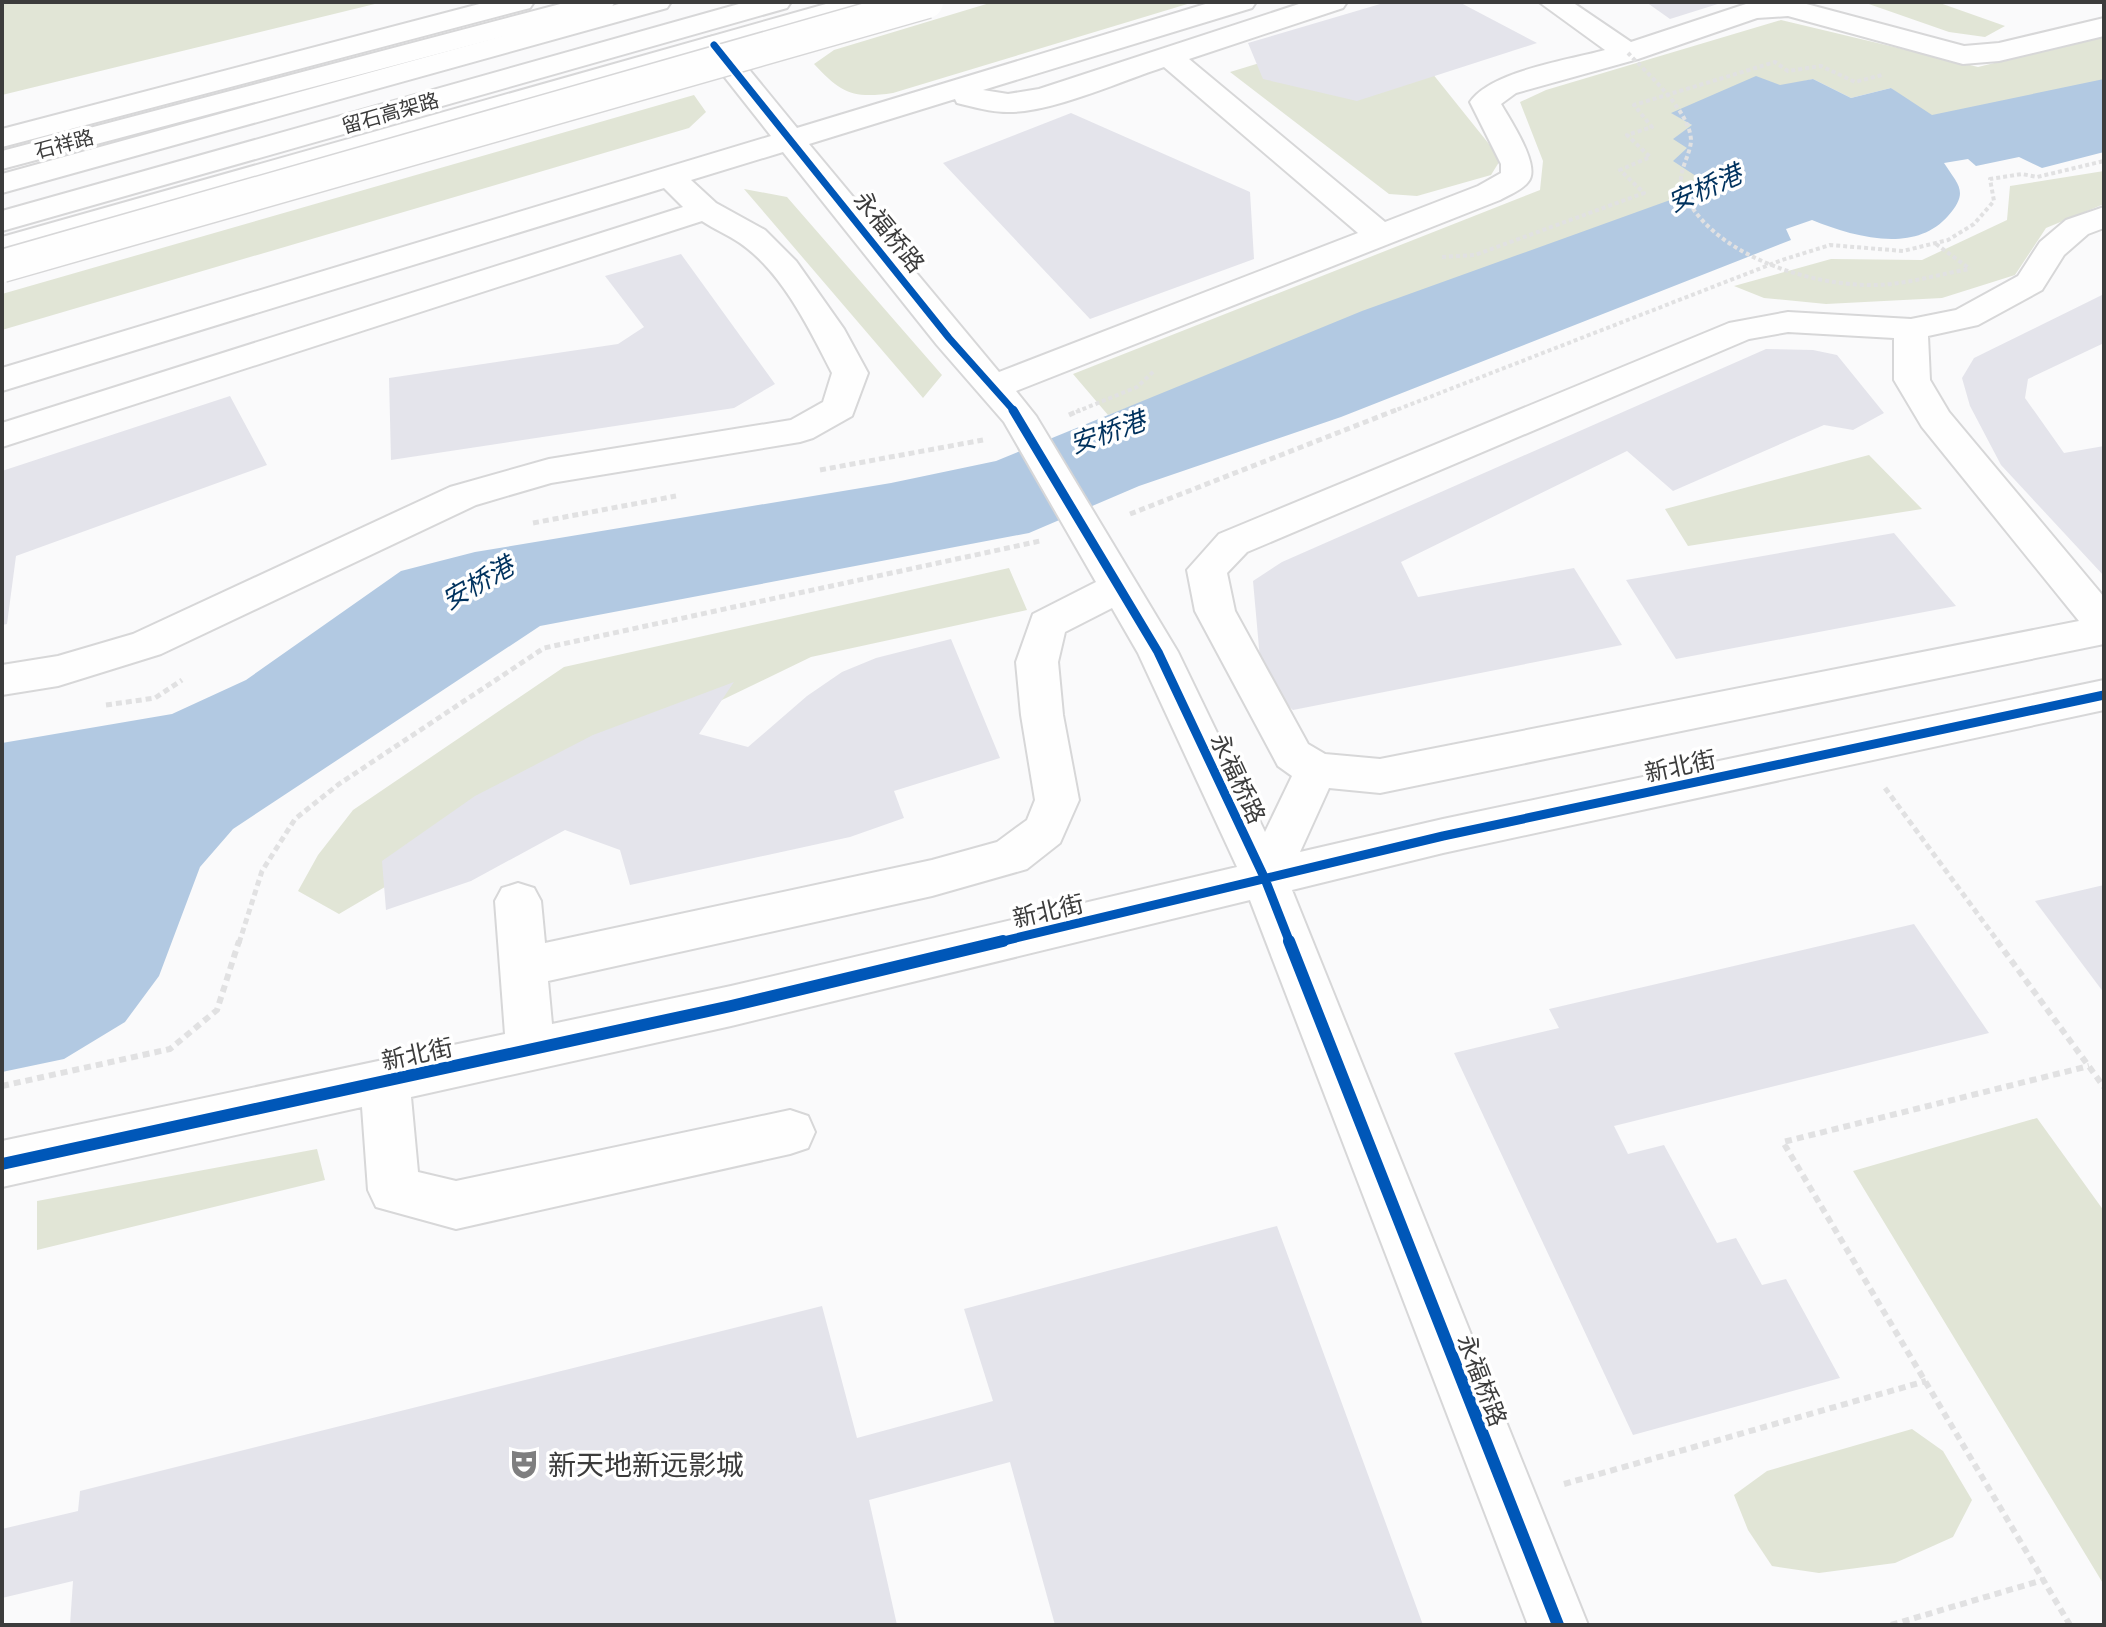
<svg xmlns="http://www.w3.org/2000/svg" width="2106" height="1627" font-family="Commissioner,'Noto Sans SC',sans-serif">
  <rect width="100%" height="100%" fill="#fafafb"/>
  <path fill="#e1e5d6" d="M2,2h381l-381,93z
    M993,2h201l-301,91c-40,6 -52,0 -79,-29l20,-14z
    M1863,2h74l68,24 -20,11 -36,-5z
    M1781,20l197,47 126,-31v53l-143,51 -70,-52 -40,10 -38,-19 -141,34 20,12 10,55 -11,15 -583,220 -35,-41 467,-184 3,-29 -23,-59 26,-12z
    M1379,27l41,31 81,101 -10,16 -74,21 -28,-2 -159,-122z
    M694,95l12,17 -17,16 -687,202v-36z
    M2104,171v33l-58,24 -31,47 -73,23 -116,6 -62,-6 -30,-12 97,-27 91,1 85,-40 3,-34z
    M744,189l43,8 155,178 -19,23z
    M1869,455l53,54 -234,37 -23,-37z
    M1009,568l18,42 -216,47 -197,95 -275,162 -41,-23 20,-36 35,-45 211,-143z
    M2037,1118l67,93v374l-251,-414z
    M317,1149l8,31 -288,70v-49z
    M1912,1429l31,22 29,49 -19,37 -58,26 -76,10 -47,-7 -24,-36 -14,-35 33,-24z"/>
  <path fill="#b2c9e2" d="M1756,76l24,9 33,-6 38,19 40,-10 41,27 172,-36v73l-62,16 -23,-11 -43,9 -8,-7 -24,4c15,23 25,29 4,53 -34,39 -96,20 -136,4l-26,9 5,11 -450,177 -202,69 -110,47 -489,93 -307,203 -33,38 -41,109 -34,46 -61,37 -62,13v-329l170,-29 74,-34 155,-109 74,-19 416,-69 105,-22 366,-150 322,-116 18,-15 -29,-19 14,-13 -14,-9 19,-14 -21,-12z"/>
  <path fill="#e4e4eb" d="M1387,2h72l78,41 -180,58 -94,-22 -15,-36z
    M1646,2h75v1l-51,16z
    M1071,113l179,79 4,67 -164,60 -147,-156z
    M681,254l94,130 -41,24 -343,52 -2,-82 229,-34 26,-17 -39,-51z
    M2104,294v49l-76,36 -3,19 39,55 40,-7v130l-103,-111 -31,-59 -8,-28 12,-20z
    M1766,349l47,1 24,5 47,58 -31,17 -29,-5 -151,66 -46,-40 -226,111 17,35 156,-29 48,77 -329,65 -18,-15 -15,-36 -7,-78 29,-19z
    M230,396l37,69 -251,91 -9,68 -5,1v-154z
    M1894,533l62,73 -280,53 -50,-79z
    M951,639l49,119 -106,33 10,27 -54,19 -220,48 -10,-35 -55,-20 -94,51 -85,29 -4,-49 93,-65 118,-61 141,-53 -35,52 49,13 59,-51 35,-24 34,-14z
    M2104,885v108l-69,-92z
    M1914,924l75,109 -375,93 14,28 36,-9 53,98 19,-5 26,47 24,-6 54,99 -207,57 -179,-382 105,-25 -10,-19z
    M1277,1226l146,399h-368l-45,-163 -141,38 28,125h-827l3,-44 -71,17v-69l76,-18 2,-20 742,-185 35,132 136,-37 -29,-92z"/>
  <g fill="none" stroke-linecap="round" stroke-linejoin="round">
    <g stroke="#d7d7d8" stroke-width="4">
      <path id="minor" d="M1212,2h44l-4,6 -269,82 25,4 31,-5 266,-87h42l-4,6 -154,51 196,163 93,-36 23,-13v-9l-31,-62c21,-31 99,-42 135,-52l-66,-48h33l59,40 121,-40h47l165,44 35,-3 105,-25v18l-105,25 -36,3 -175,-48 -31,2 -119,41 -122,34 -15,11c9,16 41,63 27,78 -6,8 -19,13 -28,18l-484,191 20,25 142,236 87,180 27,-56 -14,-10 -83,-155 -8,-41 32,-36 510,-211 59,-11 123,7 45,-9 62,-34 22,-34 26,-22 38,-13v21l-16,6 -24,21 -22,35 -64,35 -50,11 2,44 19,32 155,185v47l-724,149 -51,-5 -29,64 143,-33 661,-139v30l-661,143 -151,37 296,735h-60l-278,-725 -519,126 -320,71 7,75 38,9 334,-71 18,6 7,16 -7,16 -18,6 -334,75 -80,-22 -8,-17 -6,-83 -360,80v-46l503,-107 -10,-133 7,-13 16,-5 16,5 7,13 4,42 387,-83 65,-18 30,-22 8,-20 -14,-85 -5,-53 17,-48 63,-32 -92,-160 -67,-77 -154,-193 -92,28 25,23 49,27 31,31 48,68 24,44 -16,43 -39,22 -13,4 -249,41 -75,22 -315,149 -103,32 -56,9v-30l56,-9 75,-22 317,-147 99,-28 242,-39 32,-18 9,-29c-23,-45 -50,-101 -92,-130 -12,-8 -26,-14 -38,-22l-700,226v-24l681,-216 -19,-19 -662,203v-23l769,-232 -67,-85 -4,-6 4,-6 10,-3 10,3 73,89zM1164,67l194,166 -359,139 -190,-228 146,-45 2,4c16,4 34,9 50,9 44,1 114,-31 157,-45zM1788,332l106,6v42l28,47 157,194 -699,138 -55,-5 -17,-10 -73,-133 -8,-38 20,-21 502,-213zM1112,608l26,45 99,214 -506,119 -179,38 -4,-43 384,-85 95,-27 33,-26 19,-43 -16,-85 -5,-53 7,-30z"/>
    </g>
    <g stroke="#d7d7d8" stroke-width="4">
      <path id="major" d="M568,2h47l-4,6 -609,161v-18z
        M833,2h45l-4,6 -872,249v-20z"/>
    </g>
    <g stroke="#d7d7d8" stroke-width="4">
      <path id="highway" d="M487,2h47l-4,6 -528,139v-18z
        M626,2h45l-4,6 -665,185v-19z
        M746,2h45l-4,6 -785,223v-20z"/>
    </g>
    <path stroke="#e1e1e2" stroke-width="4" stroke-dasharray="4 3" stroke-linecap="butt" d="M1936,244l34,25
      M1442,257l33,-2 169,-62 -24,-23 30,-13 -23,-22 25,-8 -18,-22 141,-43 13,9 33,-5 34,16 27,-7
      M1076,412l61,-25 18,-17
      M1391,412l391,-152 48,-15 73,6 45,-11 26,-16 20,-23 -4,-22 32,-5 15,3 67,-16"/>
    <path stroke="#e1e1e2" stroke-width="5" stroke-dasharray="6 4" stroke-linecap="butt" d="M1069,415l11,-5
      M820,470l163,-30
      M1130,514l266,-104
      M533,523l143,-27
      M106,705l49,-7 27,-18
      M1885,788l114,155
      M239,943l23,-72 33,-52 44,-35 205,-136 496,-107"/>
    <path stroke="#e1e1e2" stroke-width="6" stroke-dasharray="7 5" stroke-linecap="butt" d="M1997,941l107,146
      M2,1086l168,-37 47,-39 22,-69
      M1564,1484l362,-103
      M1891,1625l152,-45
      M2070,1625l-287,-483 306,-76"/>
    <use href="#minor" fill="#fefefe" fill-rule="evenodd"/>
    <use href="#major" fill="#fefefe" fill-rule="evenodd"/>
    <use href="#highway" fill="#fefefe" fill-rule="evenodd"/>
    <g stroke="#d7d7d8" stroke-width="35" stroke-linecap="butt">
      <path id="highway-bridge" d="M2,266l925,-264"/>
    </g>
    <path stroke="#e1e1e2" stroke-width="4" stroke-dasharray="4 3" stroke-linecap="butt" d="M1628,53c19,20 63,59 63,88 -1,15 -14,32 -9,47 24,65 127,98 191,97 32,0 66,-11 97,-16"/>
    <use href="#highway-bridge" stroke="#fefefe" stroke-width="32"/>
    <g stroke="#fff" stroke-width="11">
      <path id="cycleway-far2" d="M714,45l235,293 66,74"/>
    </g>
    <g stroke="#fff" stroke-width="14">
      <path id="cycleway-far1" d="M1013,410l145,242 107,227 25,64
        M995,943l448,-107 661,-141"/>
    </g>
    <g stroke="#fff" stroke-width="17">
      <path id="cycleway" d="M1289,941l269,684
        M2,1164l729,-158 272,-65"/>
    </g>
    <use href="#cycleway-far2" stroke="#0057b8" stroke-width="7"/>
    <use href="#cycleway-far1" stroke="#0057b8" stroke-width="9"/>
    <use href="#cycleway" stroke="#0057b8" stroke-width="12"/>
  </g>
  <defs>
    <g id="theatre-bare" transform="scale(2.4)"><path d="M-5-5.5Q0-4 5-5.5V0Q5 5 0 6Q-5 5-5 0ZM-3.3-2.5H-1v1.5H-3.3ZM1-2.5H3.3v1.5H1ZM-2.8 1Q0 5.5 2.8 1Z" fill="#7e7e7f" stroke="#fff" stroke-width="2.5" paint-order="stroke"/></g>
  </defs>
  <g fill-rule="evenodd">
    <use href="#theatre-bare" x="524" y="1464"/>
  </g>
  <g text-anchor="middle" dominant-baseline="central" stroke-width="7" stroke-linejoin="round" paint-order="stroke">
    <g font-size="20" fill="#3c3c3c" stroke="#fff">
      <text transform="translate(390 112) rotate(-16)">留石高架路</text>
      <text transform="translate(64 143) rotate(-15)">石祥路</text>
    </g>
    <g font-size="24" fill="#3c3c3c" stroke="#fff">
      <text transform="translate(890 231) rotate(51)">永福桥路</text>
      <text transform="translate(1680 765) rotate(-12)">新北街</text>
      <text transform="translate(1239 778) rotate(65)">永福桥路</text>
      <text transform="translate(1048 910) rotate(-13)">新北街</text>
      <text transform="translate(417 1053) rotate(-12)">新北街</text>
      <text transform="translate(1483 1380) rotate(69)">永福桥路</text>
    </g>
    <g font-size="26" font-style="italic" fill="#00325e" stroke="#fff">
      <text transform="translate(1704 187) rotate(-24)">安桥港</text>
      <text transform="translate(1107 431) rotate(-19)">安桥港</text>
      <text transform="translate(477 582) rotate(-30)">安桥港</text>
    </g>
    <g font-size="28" fill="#3c3c3c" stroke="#fff" text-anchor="start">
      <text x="548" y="1464">新天地新远影城</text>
    </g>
  </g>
  <rect width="2106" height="1627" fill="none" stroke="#3c3c3c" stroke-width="8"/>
</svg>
